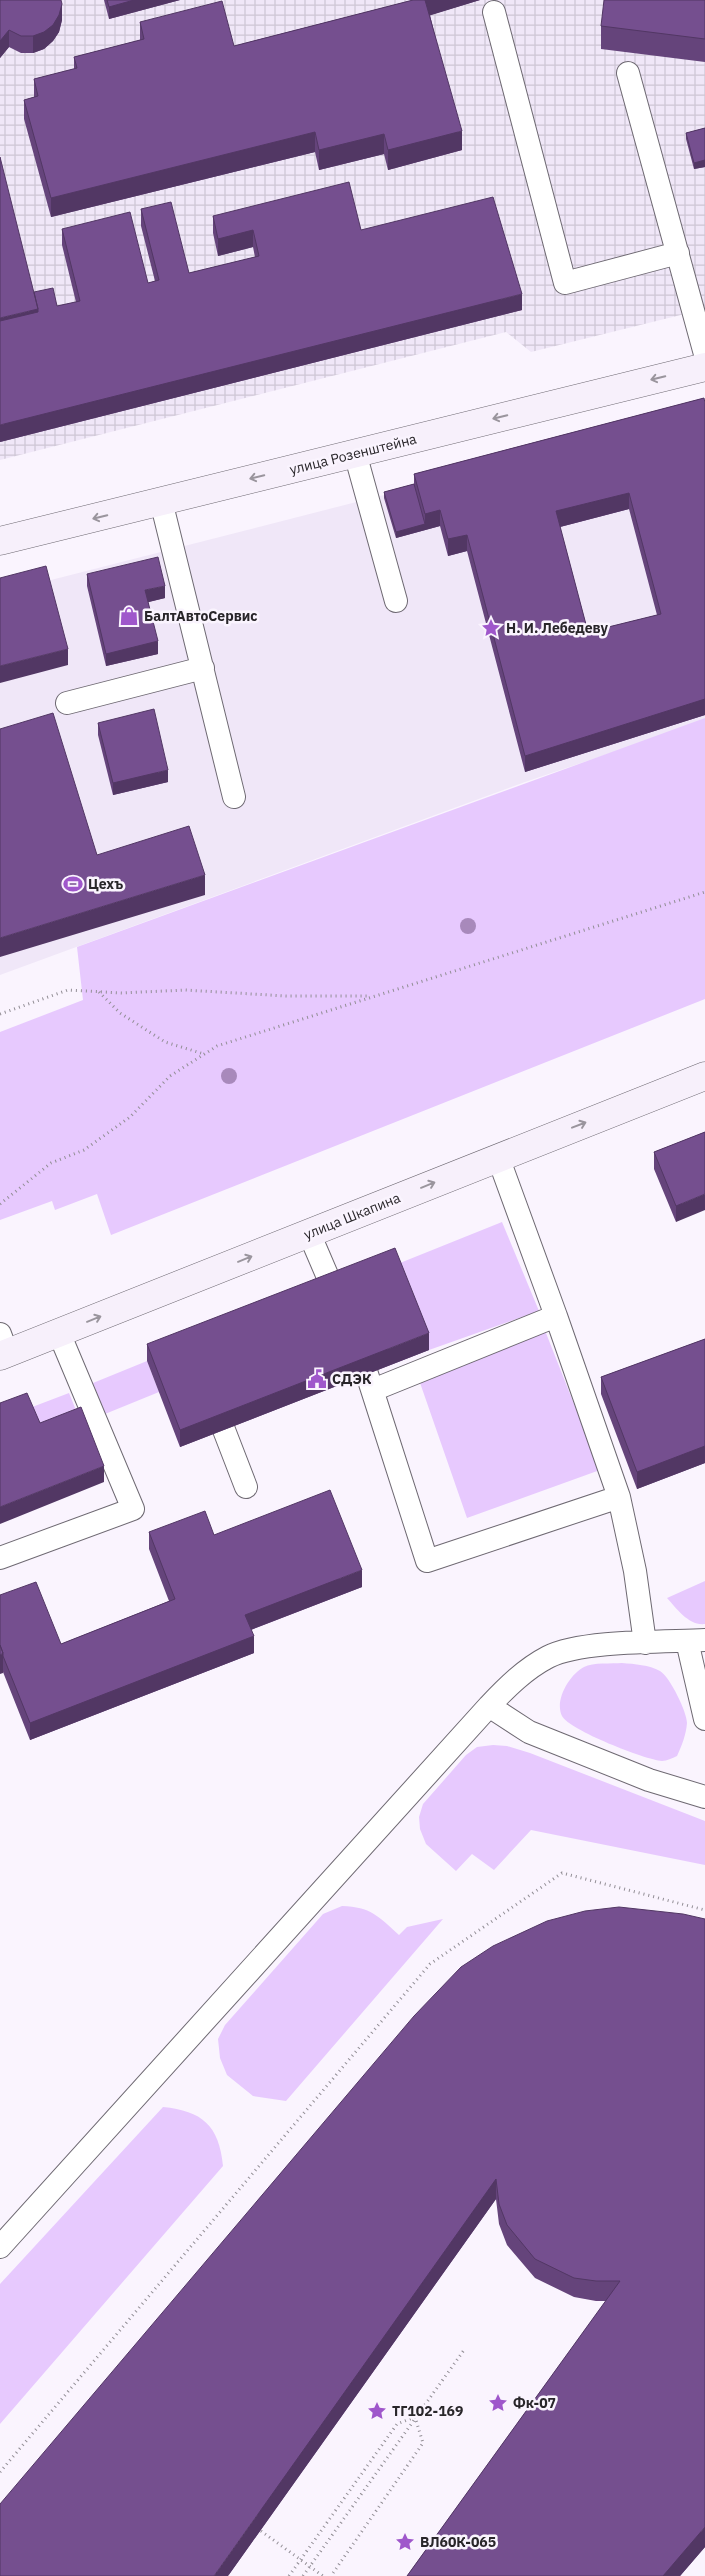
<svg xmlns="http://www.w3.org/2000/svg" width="705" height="2576" font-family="'IBM Plex Sans',sans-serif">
  <defs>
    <pattern id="industrial-grid" width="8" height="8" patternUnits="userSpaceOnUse" patternTransform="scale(1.25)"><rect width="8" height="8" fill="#f0e7f8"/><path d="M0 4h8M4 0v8" fill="none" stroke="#cec6d5"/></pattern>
  </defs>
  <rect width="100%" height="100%" fill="#faf4fe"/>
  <path fill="#f0e7f8" d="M705,413v308l-180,61 -525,193v-382z"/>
  <path fill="url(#industrial-grid)" d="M0,0h607l98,62v247l-174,43 -25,-20 -506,128z"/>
  <path fill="#e7c9fe" d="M705,718v281l-594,236 -14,-41 -42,16 -3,-9 -52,19v-188l83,-32 -6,-53z
    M502,1222l37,89 -110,39 -34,-85z
    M544,1328l56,142 -133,48 -49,-141z
    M147,1361l12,31 -54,22 -12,-31z
    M69,1393l11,27 -40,20 -13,-31z
    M705,1581v43c-16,2 -28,-15 -38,-26z
    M622,1663c13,1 27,2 38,8 10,6 27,41 27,52 -1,12 -5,22 -10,33 -5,2 -10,5 -15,5 -16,-1 -93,-31 -100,-45 -8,-16 8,-42 22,-49 9,-5 28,-3 38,-4z
    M493,1745l14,1 23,7 175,68v44l-174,-35 -37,40 -22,-16 -16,17 -30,-27 -6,-15 -1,-12 4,-13 43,-49 11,-8z
    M342,1906c29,1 36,10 57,29l8,-8 36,-8 -157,182 -33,-5 -26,-21 -7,-17 -2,-19 7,-14 98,-111z
    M163,2107c39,4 56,18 60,59l-223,258v-140z"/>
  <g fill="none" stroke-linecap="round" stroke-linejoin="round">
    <g stroke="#6e6972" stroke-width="24">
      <path id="service" d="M494,12l71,271 113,-30
        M628,73l77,281
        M355,453l41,148
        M161,501l73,296
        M67,703l136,-35
        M309,1233l24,56
        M0,1334l7,19
        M367,1374l60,187 192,-64 -63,-181
        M373,1390l183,-74 -58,-159
        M224,1430l22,57
        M619,1497l16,74 10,72
        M0,1558l133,-49 -74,-176
        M687,1641l18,78
        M489,1706l40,26 120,48 56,17
        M0,2247l489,-541c18,-19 36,-37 59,-49 33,-17 117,-15 157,-17"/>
    </g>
    <g stroke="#6e6972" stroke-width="29">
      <path id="secondary" d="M0,541l705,-174
        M0,1356l705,-280"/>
    </g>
    <path stroke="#928e95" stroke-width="3" stroke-dasharray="1 4" stroke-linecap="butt" d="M99,992l21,21 45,29 39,12
      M0,1014l68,-24 54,3 63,-3 101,6h81
      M0,1204l51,-41 33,-13 46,-33 40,-41 47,-30 488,-154
      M0,2472l430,-508 132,-91 143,37
      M289,2576l108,-152 18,-7 8,26 -92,133
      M303,2576l161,-226"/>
    <use href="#service" stroke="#fff" stroke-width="22"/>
    <use href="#secondary" stroke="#f7f0fb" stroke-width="28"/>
    <path stroke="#928e95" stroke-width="3" stroke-dasharray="1 4" stroke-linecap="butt" d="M261,2531l62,45"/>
  </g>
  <g fill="#a889bb">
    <circle cx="468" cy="926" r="8"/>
    <circle cx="229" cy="1076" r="8"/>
  </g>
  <path fill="#65447b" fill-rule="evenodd" d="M0,0l62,20 -3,12 -6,9 -9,8 -11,4h-12l-12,-6 -9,11z
    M104,0h76l-71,19z
    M413,0h67l-50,15 32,135 -74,20 -4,-16 -65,16 -4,-18 -264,65 -27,-98v-19l10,-3v-18l40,-10v-12l66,-17v-18l94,24z
    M705,0v62l-104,-13v-23z
    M705,128v39l-11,2 -8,-30v-6z
    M141,209l48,64 66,-16 -2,-10 -35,9 -5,-23v-17l148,14 161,80 -522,132 34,-150 23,14 19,-4 -14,-57v-16l86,54 7,-2 -14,-55z
    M704,398l1,317 -180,57 -58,-221 -19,5 -8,-30 -44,12 -12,-40v-6l30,-8v-10zM629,509l28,106 -69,17 -28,-105z
    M87,574l78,24 -17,4 10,52 -52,12 -19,-80z
    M98,723l70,59 -55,13 -15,-60z
    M705,1132l-29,90 -22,-53v-17z
    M705,1339v124l-68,26 -36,-95v-17z
    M147,1344l282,6 -249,97 -33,-86z
    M149,1532l65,3 148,52 -111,43 3,23 -224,87 -27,-68v1l-3,-78 61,49 108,-43 -20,-52z
    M547,1921l158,626 -25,29h-273l199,-275h-10l-22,-4 -39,-19 -28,-33 -8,-21 -3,-25 -268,377z"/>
  <path fill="#523764" d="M134,0h46l-71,19v-12z
    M425,0h55l-55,17z
    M62,4v16l-3,12 -6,9 -9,8 -11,4v-17z
    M9,30v17l-9,11v-17z
    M462,131v19l-74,20v-20z
    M315,132v20l-264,65v-19z
    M384,134v20l-65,16v-20z
    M705,160v7l-11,2v-6z
    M253,230v17l-35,9v-17z
    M522,294v16l-522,132v-17z
    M38,309v19l-38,10v-20z
    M629,493v16l-73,19v-17z
    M440,510v16l-44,12v-6l29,-8v-10z
    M467,535v16l-19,5v-17z
    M165,586v12l-20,5v-13z
    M158,641v13l-52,12v-12z
    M68,649v16l-68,18v-17z
    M705,699v16l-180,57v-16z
    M168,770v12l-55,13v-12z
    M205,875v20l-205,62v-19z
    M705,1194v16l-29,12v-16z
    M429,1333v17l-249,97v-17z
    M705,1446v17l-68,26v-17z
    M104,1466v16l-104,42v-17z
    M362,1570v17l-117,45v-17z
    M254,1636v17l-224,87v-17z
    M3,1653v20l-3,1v-19z
    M496,2179v20l-268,377h-14z
    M705,2527v20l-25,29h-17z"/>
  <path fill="#754f8f" stroke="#523764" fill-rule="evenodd" d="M0,0h61l1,4 -3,11 -6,10 -9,7 -11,4h-12l-12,-6 -9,11z
    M107,0h27l-25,7z
    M413,0h12l37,131 -74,19 -4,-16 -65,16 -4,-18 -264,66 -27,-98 14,-4 -4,-17 43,-11 -3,-11 70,-18 -4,-17 82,-21 12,45z
    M604,0h101v39l-104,-13z
    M705,128v32l-11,3 -8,-30z
    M0,157l38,152 -38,9z
    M349,182l12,48 132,-33 29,97 -522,131v-104l38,-9v-3l-4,-17 19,-4 4,18 23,-5 -18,-72 68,-17 18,71 11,-3 -18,-71 30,-7 18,71 70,-17 -6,-26 -35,9 -5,-23z
    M704,398l1,5v296l-180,57 -58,-221 -19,4 -8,-29 -15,4 -11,-40zM629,493l32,121 -73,18 -32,-121z
    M414,484l11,40 -29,8 -12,-40z
    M158,557l7,29 -20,4 13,51 -52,13 -19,-80z
    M46,566l22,83 -68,17v-88z
    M154,709l14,61 -55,13 -15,-60z
    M53,713l44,142 92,-29 16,49 -205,63v-209z
    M705,1132v62l-29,12 -22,-54z
    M395,1248l34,85 -249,97 -33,-86z
    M705,1339v107l-68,26 -36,-95z
    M27,1393l13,30 41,-16 23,59 -104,41v-104z
    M330,1490l32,80 -117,45 9,21 -224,87 -27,-67v-3l-3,-8v-50l36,-13 25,62 114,-45 -26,-67 56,-21 9,24z
    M0,1645l3,8 -3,2z
    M619,1907l64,7 22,5v608l-42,49h-256l213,-295h-24l-22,-3 -39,-19 -28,-34 -8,-21 -3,-25 -282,397h-214v-72l414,-488 47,-49 32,-21 54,-25 38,-10z"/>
  <defs><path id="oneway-shaft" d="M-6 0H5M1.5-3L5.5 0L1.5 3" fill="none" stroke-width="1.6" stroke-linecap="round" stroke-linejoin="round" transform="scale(1.25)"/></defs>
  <g stroke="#9a959d">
    <use href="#oneway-shaft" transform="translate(658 378) rotate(166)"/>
    <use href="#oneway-shaft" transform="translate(500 417) rotate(166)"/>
    <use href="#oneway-shaft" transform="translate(257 477) rotate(166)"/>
    <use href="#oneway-shaft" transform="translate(100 517) rotate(166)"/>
    <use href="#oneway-shaft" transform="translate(579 1125) rotate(-21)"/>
    <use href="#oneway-shaft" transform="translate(428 1185) rotate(-22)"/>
    <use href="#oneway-shaft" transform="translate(245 1259) rotate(-22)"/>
    <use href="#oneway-shaft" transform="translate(94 1319) rotate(-22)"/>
  </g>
  <defs>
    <g id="shop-bare" transform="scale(1.5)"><path d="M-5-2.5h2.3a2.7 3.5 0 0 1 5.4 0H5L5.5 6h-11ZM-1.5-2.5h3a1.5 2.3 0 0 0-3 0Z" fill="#9f57cb" stroke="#faf4fe" stroke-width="2.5" paint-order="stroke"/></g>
    <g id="sight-bare" transform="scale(1.5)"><path d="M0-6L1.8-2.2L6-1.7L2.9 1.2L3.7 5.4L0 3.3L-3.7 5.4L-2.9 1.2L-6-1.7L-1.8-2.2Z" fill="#9f57cb" stroke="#faf4fe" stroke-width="2.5" paint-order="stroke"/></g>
    <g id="stadium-bare" transform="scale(1.5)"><path d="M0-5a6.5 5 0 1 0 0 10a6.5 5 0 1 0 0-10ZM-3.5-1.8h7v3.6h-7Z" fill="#9f57cb" stroke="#faf4fe" stroke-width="2.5" paint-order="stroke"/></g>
    <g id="civic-bare" transform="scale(1.5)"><path d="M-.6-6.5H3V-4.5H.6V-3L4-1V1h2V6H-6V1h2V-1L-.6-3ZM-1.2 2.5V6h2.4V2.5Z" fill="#9f57cb" stroke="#faf4fe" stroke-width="2.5" paint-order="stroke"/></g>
  </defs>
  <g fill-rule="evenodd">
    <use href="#shop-bare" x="129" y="616"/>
    <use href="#sight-bare" x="491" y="628"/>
    <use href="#stadium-bare" x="73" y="884"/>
    <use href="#civic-bare" x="317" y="1379"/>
    <use href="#sight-bare" x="498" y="2403"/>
    <use href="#sight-bare" x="377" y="2411"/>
    <use href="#sight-bare" x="405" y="2542"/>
  </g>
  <g text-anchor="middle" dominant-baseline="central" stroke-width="5" stroke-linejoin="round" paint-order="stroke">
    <g font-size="14" fill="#29262a" stroke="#faf4fe">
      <text transform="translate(353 454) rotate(-14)">улица Розенштейна</text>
      <text transform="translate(352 1216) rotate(-22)">улица Шкапина</text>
    </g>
    <g font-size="14" font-weight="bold" fill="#29262a" stroke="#faf4fe" text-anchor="start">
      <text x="144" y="616">БалтАвтоСервис</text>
      <text x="506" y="628">Н. И. Лебедеву</text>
      <text x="88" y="884">Цехъ</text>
      <text x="332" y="1379">СДЭК</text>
      <text x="513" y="2403">Фк-07</text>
      <text x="392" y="2411">ТГ102-169</text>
      <text x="420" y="2542">ВЛ60К-065</text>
    </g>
  </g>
</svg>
